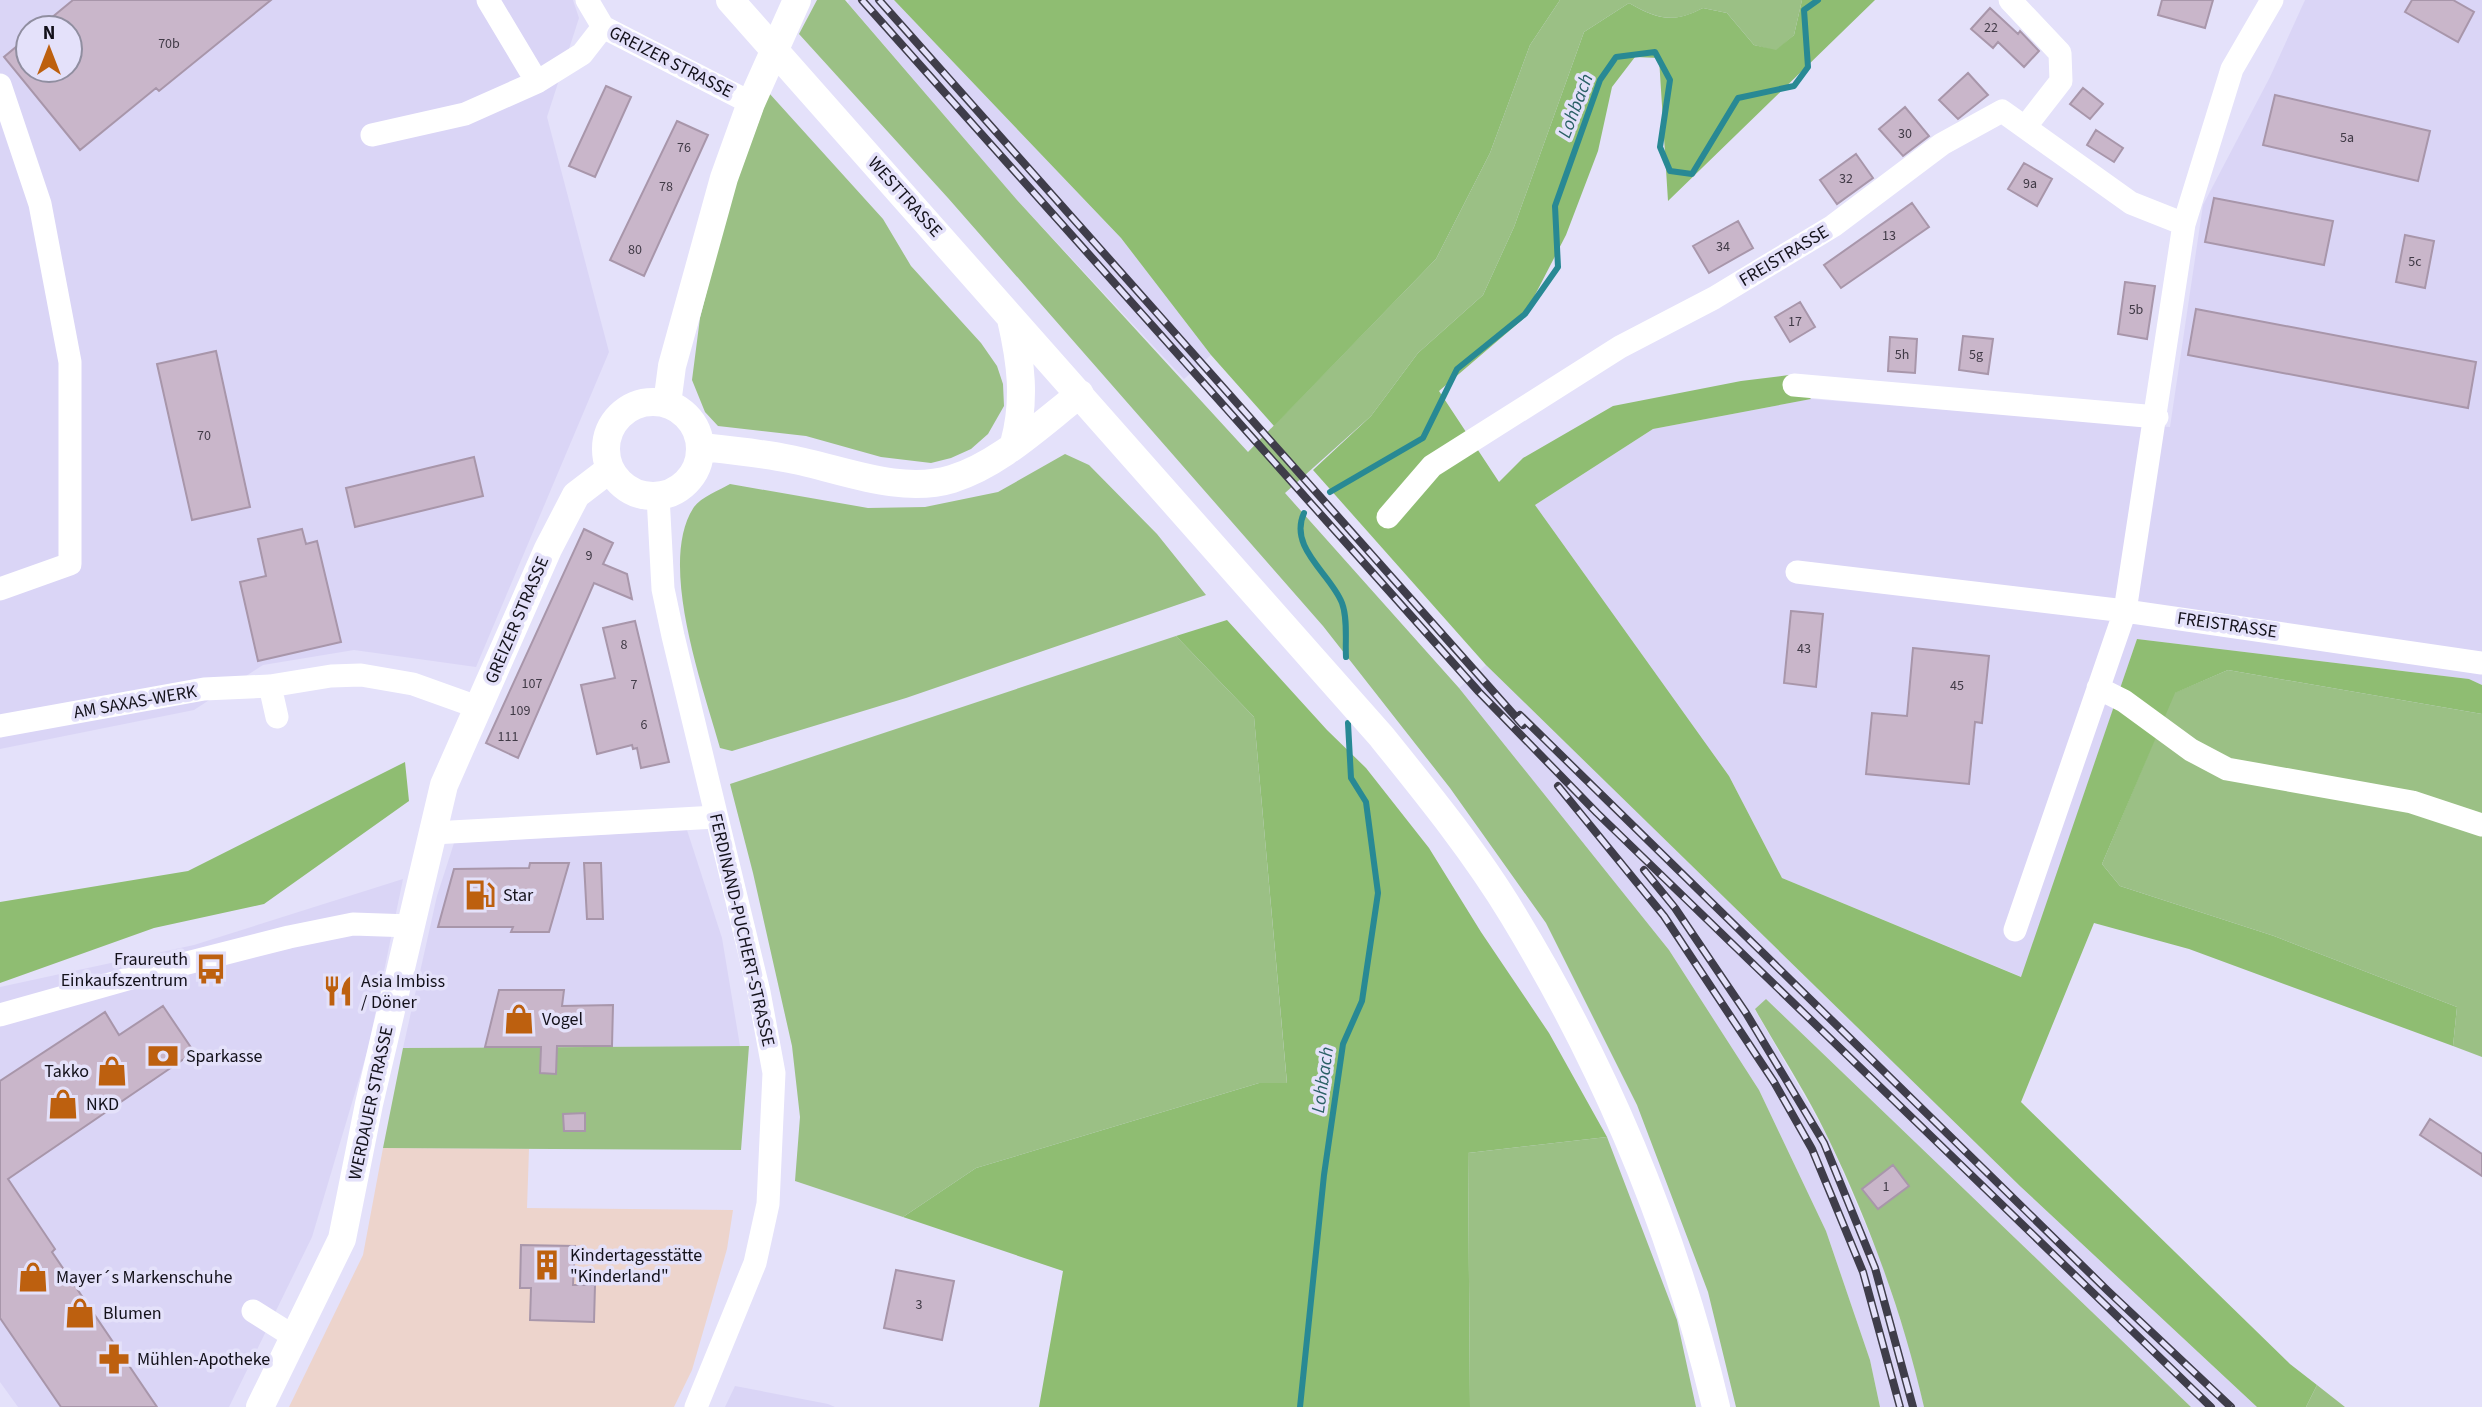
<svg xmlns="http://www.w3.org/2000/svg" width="2482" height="1407" font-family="'Source Sans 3',sans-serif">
  <rect width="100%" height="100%" fill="#e4e1fa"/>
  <path fill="#dad5f6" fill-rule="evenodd" d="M0,0h573l6,18 -32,99 62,235 -133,315 -122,-17 -91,15 -69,45 -194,39zM28,28h42v42h-42z
    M849,0h45l227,238 90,117 -27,24 -167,-179 -169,-197z
    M2305,0h177v685l-13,-6 -332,-40 -115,338 -240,-99 -53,-102 -194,-271 118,-76 158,-30 359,28 33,-222 67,-128z
    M1486,665l535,522 236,220h-66l-425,-408 -11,11 73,128 53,123 32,97 11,49h-44l-10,-47 -44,-129 -67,-141 -90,-140 -210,-262z
    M687,830l35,108 18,108 -337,2 34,-152 17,-53z
    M403,879l-35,170 -56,188 -83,170h-211l-18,-25v-395l194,-42z
    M735,1386l93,18 7,3h-110z"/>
  <path fill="#edd4cc" d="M383,1148l146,1 -2,59 206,2 -6,39 -35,121 -18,37h-385l74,-152z"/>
  <path fill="#9bc085" d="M817,0h28l172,200 231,252 188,-193 54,-106 40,-108 30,-45h242l-8,35 -18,16 -22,-6 -27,-32 -24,-5c-30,16 -46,11 -74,-5l-45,29 -70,195 -31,68 -65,58 -47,63 -86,77 174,195 210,262 90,140 67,141 44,129 10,47h-144l-28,-115 -71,-187 -91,-182 -96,-135 -127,-162 -375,-428 -149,-164z
    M769,93l114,126 28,47 70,77 16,23 6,18 1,22 -16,28 -17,15 -20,9 -20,5 -50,-6 -75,-21 -88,-10 -13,-14 -13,-32 8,-62 28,-112z
    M1065,454l24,11 68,69 49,61 -300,103 -174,53 -12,-3c-17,-61 -63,-186 -26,-241 7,-10 26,-17 36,-23l138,24 57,-1 73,-15z
    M1176,636l78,81 33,367 -28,-1 -283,85 -73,49 -108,-36 5,-64 -8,-71 -39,-173 -23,-89z
    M2228,670l254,44v343l-29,-11 4,-39 -183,-71 -154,-50 -18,-22 72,-171z
    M1766,999l425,408h-267c-21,-92 -54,-182 -95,-267 -21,-45 -50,-88 -74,-131z
    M749,1046l-8,104 -358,-2 20,-100z
    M1607,1137l70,183 19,87h-226l-2,-254z
    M2317,1385l28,22h-39z"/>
  <path fill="#8fbd72" d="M894,0h666l-30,45 -40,108 -54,106 -162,167 -63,-71 -90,-117z
    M1802,0h73l-207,201 -9,-143 -24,-1 -23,30 -14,64 -32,84 -44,85 -83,71 60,91 24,-24 90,-52 128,-25 48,-6 22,24 -158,30 -118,76 194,271 53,102 239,99 116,-338 332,40 13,6v29l-254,-44 -53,23 -73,171 18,22 154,50 183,71 -4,39 -264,-97 -95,-26 -73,179 269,262 27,21 -11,22h-49l-236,-220 -535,-522 -173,-195 58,-54 47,-63 65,-58 31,-68 70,-195 45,-29c28,16 43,21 74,5l24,5 27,32 22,5 18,-15z
    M1227,620l100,110 39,38 63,80 52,84 68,101 58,104 -139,16 2,254h-431l24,-136 -160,-54 73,-49 283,-85h28l-33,-366 -78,-81z
    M405,762l4,39 -145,103 -110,24 -154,55v-81l188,-31z"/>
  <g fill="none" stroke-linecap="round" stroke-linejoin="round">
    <path stroke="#288994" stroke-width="6" d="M1330,492l93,-54 34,-69 68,-55 33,-47 -3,-61 45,-126 16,-23 39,-5 15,28 -10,67 10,24 22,3 46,-76 56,-12 14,-19 -4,-57 14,-10
      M1304,513c-16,35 27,61 38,90 6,16 3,38 4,54
      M1300,1407l24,-232 19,-131 19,-43 16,-108 -12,-91 -15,-24 -3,-55"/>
  </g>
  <path fill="#c9b6ca" stroke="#a896aa" stroke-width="2" d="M73,0h198l-112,91 -3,-3 -76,62 -76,-93 24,-20v33h42v-42h-31z
    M2162,0h51l-8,28 -47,-13z
    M2412,0h41l21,12 -16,30 -53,-30z
    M1990,8l28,26 2,-3 19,20 -15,16 -26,-25 -5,6 -22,-19z
    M1968,73l20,22 -30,24 -19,-19z
    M606,86l25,11 -36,80 -26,-11z
    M2083,88l20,16 -13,15 -20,-15z
    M2275,95l155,36 -12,50 -155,-36z
    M1905,107l24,29 -26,20 -24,-27z
    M677,121l31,14 -64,141 -34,-16z
    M2096,130l27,18 -9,14 -27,-17z
    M1856,154l17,24 -36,26 -17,-24z
    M2024,163l28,16 -15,27 -29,-17z
    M2214,198l119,23 -9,44 -119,-23z
    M1912,203l17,24 -88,61 -17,-23z
    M1738,221l15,27 -44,25 -16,-27z
    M2405,235l29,6 -9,47 -29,-6z
    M2125,282l30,4 -8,53 -29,-5z
    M1800,302l15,25 -25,15 -15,-25z
    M2196,309l280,53 -8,46 -280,-53z
    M1963,336l30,3 -5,35 -29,-4z
    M1890,337l27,2 -2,34 -27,-2z
    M216,351l34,156 -58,13 -35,-156z
    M474,457l9,39 -128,31 -9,-39z
    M302,529l4,15 11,-3 24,101 -83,19 -18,-79 26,-6 -8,-37z
    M584,529l29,14 -10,21 24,10 5,25 -38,-16 -76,175 -32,-15z
    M1791,611l32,3 -7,73 -32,-4z
    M635,621l34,141 -28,6 -4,-20 -4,1 -1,-4 -35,9 -16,-69 34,-7 -12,-50z
    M1913,648l76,8 -7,67 -7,-1 -6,62 -103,-10 6,-61 35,3z
    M530,863h39l-20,69h-38l2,-5h-75l16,-58 75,-1z
    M584,863h17l2,56h-16z
    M499,990h65l-2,16 51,-1 -1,41h-55l-1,28 -16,-1 1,-26h-56z
    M163,1006l31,46 -186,127 47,70 -3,3 105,155h-96l-61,-89v-237l105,-69 14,23z
    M585,1113v18h-21l-1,-17z
    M2430,1119l52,35v22l-62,-41z
    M1893,1165l16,21 -31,23 -16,-20z
    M521,1245l54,1 -2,39h22l-1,37 -64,-2 1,-32h-11z
    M896,1270l58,11 -12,59 -58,-12z"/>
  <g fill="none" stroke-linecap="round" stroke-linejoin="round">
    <path stroke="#fff" stroke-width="23" d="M488,0l49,82 45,-28 21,-27
      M587,0l16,27 148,76
      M2010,0l50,53 1,28 -35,45
      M2272,0l-40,69 -48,155 -59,387 357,52
      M0,85l40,119 30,158v202l-70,25
      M372,135l93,-21 72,-32
      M1794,385l363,32
      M658,496l5,93 10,47 86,356 15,81 -6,131 -13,59 -59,144
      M1388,517l44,-51 188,-119 94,-49 119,-72 109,-82 60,-33 129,92 53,21
      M1797,572l328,39 -110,319
      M270,686l7,31
      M2098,688l26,13 67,49 36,19 185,33 70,23
      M0,726l204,-37 66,-3 61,-10 30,-1 52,9 67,24
      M433,833l283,-16
      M0,1015l156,-44 133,-34 64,-13 58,2
      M253,1311l43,27"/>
    <path stroke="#fff" stroke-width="28" d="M730,0l651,736c46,57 94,116 132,179 93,153 162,318 203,492
      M1011,319c10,43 15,81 3,125
      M606 449a47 47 0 1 1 94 0a47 47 0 1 1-94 0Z
      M667,404l5,-38 52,-188 27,-75 46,-103
      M701,447c29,3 60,6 89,12 52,10 110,36 162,20 48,-15 89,-55 128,-85
      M260,1407l82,-168 27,-135 75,-319 104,-236 28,-54 34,-26"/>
    <g stroke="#3f3d4a" stroke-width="8">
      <path id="rail" d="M862,0l617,692 118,121 614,594
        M879,0l644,725
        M1520,715l588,576 123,116
        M1558,786l106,130 110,166 38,67 51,123 37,135
        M1644,870l31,38 71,105 78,130 51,125 38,139"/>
    </g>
    <use href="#rail" stroke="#e4e1fa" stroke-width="5" stroke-dasharray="16" stroke-linecap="butt"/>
  </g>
  <defs>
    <g id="fuel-bare" transform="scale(2.415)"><path d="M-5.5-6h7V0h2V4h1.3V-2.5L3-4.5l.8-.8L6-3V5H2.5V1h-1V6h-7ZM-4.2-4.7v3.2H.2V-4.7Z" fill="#bd600f" stroke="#e4e1fa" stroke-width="2.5" paint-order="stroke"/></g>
    <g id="bus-bare" transform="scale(2.415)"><path d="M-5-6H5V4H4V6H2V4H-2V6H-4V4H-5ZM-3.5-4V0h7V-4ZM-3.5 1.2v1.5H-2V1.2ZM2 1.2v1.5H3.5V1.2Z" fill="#bd600f" stroke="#e4e1fa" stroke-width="2.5" paint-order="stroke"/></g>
    <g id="restaurant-bare" transform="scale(2.415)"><path d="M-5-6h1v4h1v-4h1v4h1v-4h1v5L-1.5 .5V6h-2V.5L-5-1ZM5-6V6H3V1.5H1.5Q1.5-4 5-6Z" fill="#bd600f" stroke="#e4e1fa" stroke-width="2.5" paint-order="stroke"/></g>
    <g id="shop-bare" transform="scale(2.415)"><path d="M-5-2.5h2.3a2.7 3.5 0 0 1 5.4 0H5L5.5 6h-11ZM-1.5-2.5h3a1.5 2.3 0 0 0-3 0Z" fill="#bd600f" stroke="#e4e1fa" stroke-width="2.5" paint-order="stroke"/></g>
    <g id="bank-bare" transform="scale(2.415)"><path d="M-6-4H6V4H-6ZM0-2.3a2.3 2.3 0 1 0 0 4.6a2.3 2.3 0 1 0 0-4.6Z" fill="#bd600f" stroke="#e4e1fa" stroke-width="2.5" paint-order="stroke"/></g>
    <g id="building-bare" transform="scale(2.415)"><path d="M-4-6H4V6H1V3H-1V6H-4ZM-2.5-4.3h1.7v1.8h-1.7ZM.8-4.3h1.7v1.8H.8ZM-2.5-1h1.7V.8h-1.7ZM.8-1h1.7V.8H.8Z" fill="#bd600f" stroke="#e4e1fa" stroke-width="2.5" paint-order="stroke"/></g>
    <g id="pharmacy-bare" transform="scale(2.415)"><path d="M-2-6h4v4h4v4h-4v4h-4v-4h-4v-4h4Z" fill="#bd600f" stroke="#e4e1fa" stroke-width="2.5" paint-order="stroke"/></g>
  </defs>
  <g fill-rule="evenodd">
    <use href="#fuel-bare" x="480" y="895"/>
    <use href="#bus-bare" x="211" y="969"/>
    <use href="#restaurant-bare" x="338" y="991"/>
    <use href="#shop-bare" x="519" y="1019"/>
    <use href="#bank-bare" x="163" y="1056"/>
    <use href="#shop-bare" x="112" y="1071"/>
    <use href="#shop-bare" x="63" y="1104"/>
    <use href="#building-bare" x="547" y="1265"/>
    <use href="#shop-bare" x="33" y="1277"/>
    <use href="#shop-bare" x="80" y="1313"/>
    <use href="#pharmacy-bare" x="114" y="1359"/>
  </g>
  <g text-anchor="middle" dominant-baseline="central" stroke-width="7" stroke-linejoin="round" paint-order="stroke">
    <g font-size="14" fill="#403a46">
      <text x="1991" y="28">22</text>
      <text x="169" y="44">70b</text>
      <text x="1905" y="134">30</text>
      <text x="2347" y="138">5a</text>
      <text x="684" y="148">76</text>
      <text x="1846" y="179">32</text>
      <text x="2030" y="184">9a</text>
      <text x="666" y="187">78</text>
      <text x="1889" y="236">13</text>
      <text x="1723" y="247">34</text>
      <text x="635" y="250">80</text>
      <text x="2415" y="262">5c</text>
      <text x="2136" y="310">5b</text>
      <text x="1795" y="322">17</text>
      <text x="1902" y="355">5h</text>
      <text x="1976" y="355">5g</text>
      <text x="204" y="436">70</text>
      <text x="589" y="556">9</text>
      <text x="624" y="645">8</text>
      <text x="1804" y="649">43</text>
      <text x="532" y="684">107</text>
      <text x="634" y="685">7</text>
      <text x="1957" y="686">45</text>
      <text x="520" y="711">109</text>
      <text x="644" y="725">6</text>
      <text x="508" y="737">111</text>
      <text x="1886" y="1187">1</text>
      <text x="919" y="1305">3</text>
    </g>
    <g font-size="18" fill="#13111a" stroke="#e4e1fa">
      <text transform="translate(671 62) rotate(27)">GREIZER STRASSE</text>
      <text transform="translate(905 197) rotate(48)">WESTTRASSE</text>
      <text transform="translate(1784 256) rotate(-31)">FREISTRASSE</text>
      <text transform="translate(517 620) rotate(-67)">GREIZER STRASSE</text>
      <text transform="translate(2227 625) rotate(8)">FREISTRASSE</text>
      <text transform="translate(135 702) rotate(-10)">AM SAXAS-WERK</text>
      <text transform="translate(742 930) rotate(77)">FERDINAND-PUCHERT-STRASSE</text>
      <text transform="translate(371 1103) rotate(-78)">WERDAUER STRASSE</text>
    </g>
    <g font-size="18" fill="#13111a" stroke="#e4e1fa" text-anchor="start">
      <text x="503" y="895">Star</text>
      <text x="188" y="959" text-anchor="end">Fraureuth<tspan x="188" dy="21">Einkaufszentrum</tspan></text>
      <text x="361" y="981">Asia Imbiss<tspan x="361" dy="21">/ Döner</tspan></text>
      <text x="542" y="1019">Vogel</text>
      <text x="186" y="1056">Sparkasse</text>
      <text x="89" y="1071" text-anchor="end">Takko</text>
      <text x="86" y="1104">NKD</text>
      <text x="570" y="1255">Kindertagesstätte<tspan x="570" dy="21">"Kinderland"</tspan></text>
      <text x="56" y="1277">Mayer´s Markenschuhe</text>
      <text x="103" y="1313">Blumen</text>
      <text x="137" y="1359">Mühlen-Apotheke</text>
    </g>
    <g font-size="19" font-style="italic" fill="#2a6065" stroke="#e4e1fa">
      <text transform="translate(1576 106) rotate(-69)">Lohbach</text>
      <text transform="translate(1323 1080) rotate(-82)">Lohbach</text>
    </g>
  </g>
  <g transform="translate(49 49)"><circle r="33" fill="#e4e1fa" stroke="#908ea0" stroke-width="2"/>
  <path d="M0-5L12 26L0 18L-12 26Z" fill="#bd600f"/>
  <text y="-10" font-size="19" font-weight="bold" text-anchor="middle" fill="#13111a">N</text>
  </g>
</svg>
